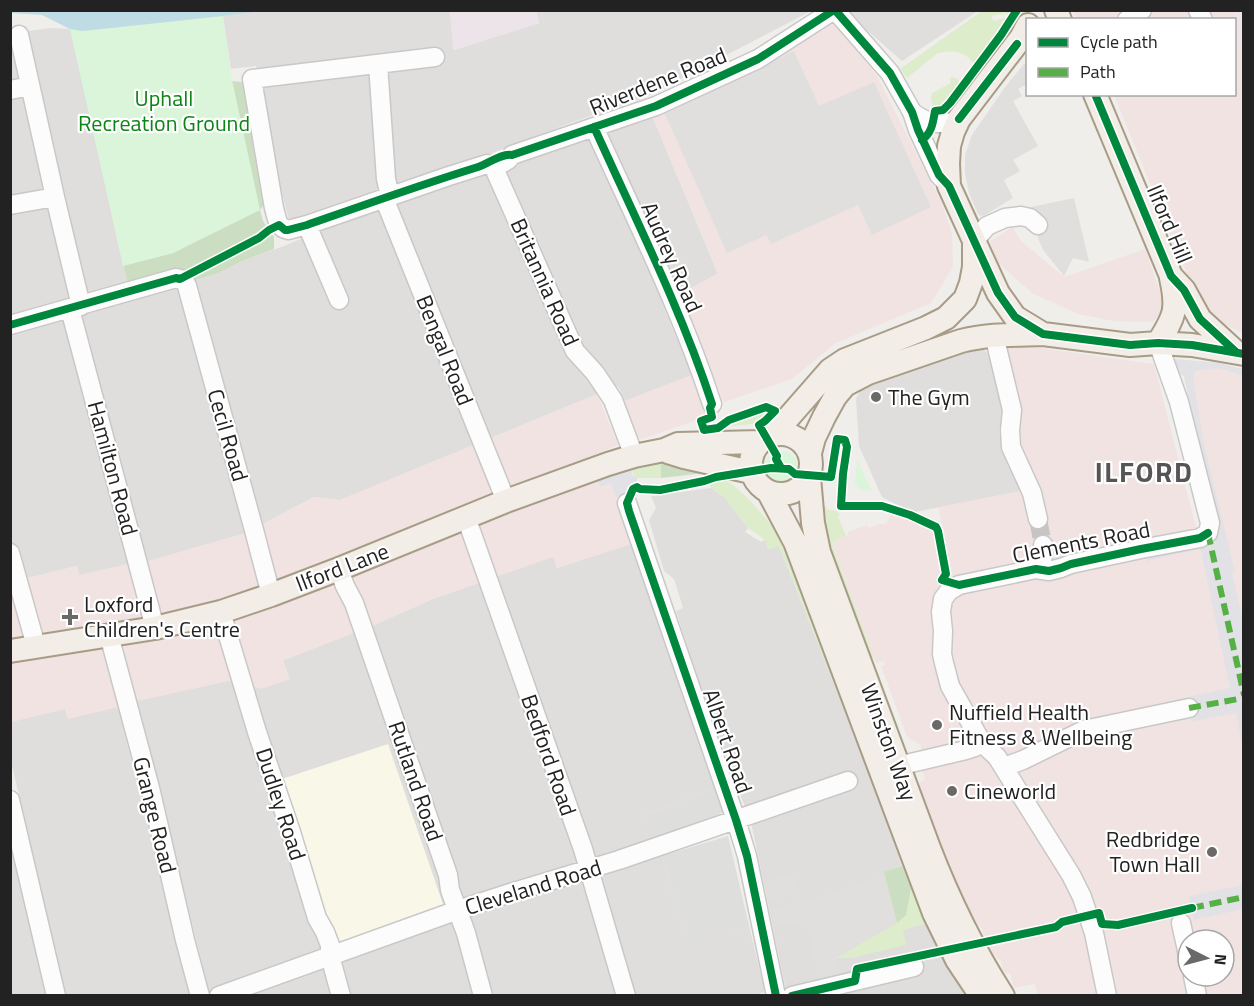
<svg xmlns="http://www.w3.org/2000/svg" width="1254" height="1006" font-family="'Titillium Web',sans-serif">
  <rect width="100%" height="100%" fill="#f0eeeb"/>
  <path fill="#dfdedc" d="M261,10l189,1 4,39 85,-27 -3,-12h275l-167,87 -74,25 -83,32 -89,27 -109,38 -14,-54 -19,-100 -25,3 -8,-53z
    M845,11h133l-76,50z
    M26,26l2,5 23,-3 19,1 58,256 -117,30v-285z
    M653,118l65,156 -56,29 30,72 -67,26 -7,-15 -278,114 -26,-3 -68,36 -97,28 -21,3 -49,12 -2,-10 -66,16 -1,-252 119,-30 90,-27 23,-12 42,-15 76,-33 146,-46z
    M973,348l11,2 7,7 13,46 -5,28 3,18 6,17 14,25 -107,21 -6,-1 -27,-14 -23,-51 -3,-47 7,-13z
    M711,488l14,10 23,30 -3,4 16,10 4,-2 14,6 82,205 41,115 37,86 25,43h-177l-35,-168 -47,-131 2,-1 -1,-2 -3,1 -27,-83 7,-3 -9,-29 -10,-8 -15,-51 7,-12 -5,-12z
    M631,544l84,244 -69,27 16,41 23,84 65,-10 15,62 -14,4 -541,-1 -74,-294 96,-21 142,-55 59,-26 121,-43 3,12z
    M118,707l72,288h-124l-55,-234 -1,-39 55,-13 3,9z
    M10,844h1l34,151h-34z"/>
  <path fill="#f1e3e1" fill-rule="evenodd" d="M1073,11h163l8,35 -1,287 -25,-11 -21,-23 -83,-204 120,-1v-74l-157,-1z
    M833,20l44,56 65,128 10,29 1,34 -22,36 -95,40 -44,36 -68,23 -46,-107 40,-22 -65,-155 113,-56z
    M1013,227l8,14 43,36 81,-28 17,49v14l-9,10 -40,-1 -35,-7 -46,-21 -35,-31 -7,-21z
    M1013,344l141,20 46,179 17,-12 -33,-155 -8,-4 -2,-13 45,4 24,6v626l-212,1 6,-2 -2,-10 -21,4 -4,-15 -4,1 -3,-2 -2,-12 -4,-2 -1,-3 -9,-2 -5,-25 -6,-3 -21,-34 4,-3 -12,-20 2,-2 -7,-12 2,-2 -8,-12 2,-1 -7,-12 2,-2 -7,-11 -11,-28 10,-7 -3,-9 -1,-25 -12,-6 -3,-5 -25,-68 4,-1 -1,-4 -8,2 -44,-120 5,-4 11,-4v-3l19,-7 1,3 12,-4h6l5,-10 19,5 22,10 8,42 3,2 7,-1 -11,-62v-3l83,-16 -20,-146zM1188,940h36v36h-36z
    M692,375l15,38 -4,5 -61,21 -7,-3 -10,-35z
    M597,394l21,51 -214,89 -147,55 -96,29 -150,21 -1,-57 67,-16 2,9 49,-11 21,-3 97,-28 68,-36 26,3z
    M610,477l21,67 -74,24 -4,-11 -120,42 -59,26 -91,35 7,19 -29,10 -29,-9 -96,21 -14,-60 402,-138z
    M102,643l16,64 -50,12 -3,-10 -54,13v-63z"/>
  <path fill="#ede4e9" d="M450,11h86l3,12 -86,27z
    M1237,11h6v55l-7,-38 2,-10z"/>
  <path fill="#f8f7e8" d="M388,744l56,163 -110,37 -52,-165z"/>
  <path fill="#dededc" d="M715,788l9,24 -70,26 -8,-23z
    M728,836l22,94 -65,11 -23,-85z"/>
  <path fill="#ddeccb" d="M983,10l32,1 -5,8 -3,-3 -1,-3 -14,3 1,5 12,-3 4,3 -33,46c-8,-15 -22,-18 -38,-14l-31,25 -7,-9z
    M952,77l6,2 2,6 -17,22 -10,2 -2,-12 1,-4 19,-10 -1,-5z
    M767,410l2,2c-14,14 -18,12 -37,14l-1,-2z
    M661,462v16h-26l-5,-12z
    M705,473c29,2 57,42 75,62l160,407 -4,3 -10,-21 -14,3 -9,4 3,14 -54,13h-16l60,-35 -12,-51 18,-7 -41,-114 -82,-205 -11,4 -3,-10 -17,-12 -23,-30 -14,-10z
    M824,505l3,4c5,2 10,0 13,6l-2,2 8,19 -9,3 -5,5 42,114 -5,1 -34,-88 -9,-40z"/>
  <path fill="#cbdec1" d="M223,16l-93,248 43,-11 10,-5 49,-167 10,1 24,117 -2,6 -4,5 3,11 11,16v12l-32,12 -23,12 -90,27 -1,-15 -58,-256 12,2z
    M661,462h9l35,11 -44,5z
    M902,866l9,22 -5,27 -9,8 -13,-51z"/>
  <path fill="#daf5da" d="M223,16l8,59 29,135 -87,43 -50,13 -53,-237 12,2z
    M764 468a17 17 0 1 1 34 0a17 17 0 1 1-34 0Z
    M857,459l15,32 -13,-2 -4,-6z"/>
  <path fill="#e0dfde" d="M794,51l25,55 55,-24 57,125 -59,28 -14,-30 -87,39 -5,-9 -39,18 -62,-139z
    M1027,62v22l-9,5 4,7 -9,5 25,45 -25,14 7,11 -16,9 9,18 -28,17 -4,1 -3,-2 -9,-21 -4,-19v-19l7,-20 33,-48 19,-23z
    M1074,198l15,64 -16,-4 -9,18 -21,-26 -5,-12v-13l-7,-18z
    M792,874l7,19 -31,6 -4,-17z
    M884,875l13,48 -61,35 2,16 -20,4 -11,-58 -33,7 -4,-18 59,-14z"/>
  <path fill="#e2e1e5" d="M1173,359l46,4 24,6v7l-24,-8 -24,3 -2,4 10,65 32,132 -3,1 11,49v126l-7,-35 -45,9 -4,-25 43,-9 -29,-137 -2,-2 -48,11 -3,4 -1,-2v-7l58,-13 -8,-101 -13,-65 -8,-4z
    M630,466l3,10 4,2v5l-9,3 -2,8 -10,4 -5,-15 -11,4 -4,-12z
    M1243,885v24l-49,11 -5,-24z"/>
  <path fill="#bfdbe3" d="M10,11l1,-1 250,1 -38,5 -141,15 -12,-2 -28,-14 -31,-2z"/>
  <g fill="none" stroke-linecap="round" stroke-linejoin="round">
    <path stroke="#c7c5c3" stroke-width="18" stroke-dasharray="18 9" stroke-linecap="butt" d="M1038,519l5,26"/>
    <g stroke="#c9c8c7" stroke-width="21">
      <path id="minor" d="M835,10l55,63 22,39 6,18 21,45 10,11
        M1198,10l5,10
        M1127,20l15,-10
        M19,35l36,162 26,109
        M435,57l-183,22 22,129c3,10 3,20 14,22l19,-5 142,-49 38,-12 7,4
        M378,64l8,115 4,17
        M10,90l20,-4
        M912,112c17,13 25,12 45,10
        M594,127c41,91 87,182 118,277
        M494,168l14,-8 4,-5 144,-49 102,-47 76,-49
        M494,168l81,183 20,22 18,27 21,56
        M384,198l122,303
        M10,205l45,-8
        M307,225l32,75
        M974,241l13,-15 18,-8 16,-2 9,2 8,7
        M70,309l85,319
        M10,325l166,-47 8,2 3,6 67,244 17,65
        M994,335l18,75 -2,20 1,17 21,46 6,26
        M627,503l109,317 11,36 29,140
        M466,517l117,332 43,147
        M10,553l26,93
        M339,569l6,17 9,17 94,272 2,15 16,43 17,63
        M1036,569c7,-8 8,-14 7,-24
        M221,612l36,120 34,100 26,86 8,14 5,13v11l11,40
        M109,635l41,153 35,152 15,56
        M898,766l68,-16 9,-3 7,-4
        M1004,767l19,-7 61,-30 105,-22
        M10,800l46,196
        M1181,923l7,32
        M1193,976l4,20
        M219,996l239,-86 49,-16 112,-34 229,-79
        M792,996l122,-29
        M1107,996l-13,-63 -12,-36 -11,-22 -74,-118 -15,-14 -27,-48 -5,-9 -6,-23 -2,-9 1,-23 -2,-19 2,-13 6,-8 10,-6 77,-16 13,2 12,-3 10,-4 70,-15 59,-11 8,-5 2,-10 -31,-121 -21,-59"/>
    </g>
    <g stroke="#a79c86" stroke-width="26">
      <path id="major" d="M1056,10l4,10
        M1028,25l-7,13 -62,81 -6,13 -4,14 -1,18 1,22 49,107 17,24 28,17 87,11 28,-2 34,2 52,9
        M1095,94l76,182 13,14 16,29 36,33
        M1158,343c17,-27 20,-34 13,-65
        M751 464a30 30 0 1 1 60 0a30 30 0 1 1-60 0Z
        M774,434l56,-64 15,-10 81,-32 20,-10 19,-19 6,-16 3,-16v-22
        M668,452l16,5 67,15
        M810,453l4,-15 10,-21 11,-20 10,-12 23,-12 93,-32c27,-7 54,-6 82,-7
        M809,477l4,46 6,29 110,296c20,52 44,101 74,148
        M769,493l26,49 139,371 23,47 24,36
        M10,651l145,-23 66,-16 50,-17 68,-26 167,-68 102,-37 26,-8 30,-6 14,-6 82,-2"/>
    </g>
    <use href="#minor" stroke="#fdfcfc" stroke-width="18"/>
    <use href="#major" stroke="#f3ede7" stroke-width="22"/>
    <path stroke="#55b145" stroke-width="6" stroke-dasharray="12 6" stroke-linecap="butt" d="M1208,533l36,162
      M1189,708l55,-10
      M1192,908l52,-11"/>
    <g stroke="#fff" stroke-width="11">
      <path id="cycleway" d="M835,10l55,63 22,39 6,18 21,45 10,11 49,107 17,24 28,17 87,11 28,-2 34,2 52,9
        M1095,94l76,182 13,14 16,29 36,33
        M959,119l58,-75
        M594,127c41,91 87,182 118,277l-2,4 2,9 -11,4 3,9 14,-2 11,-8 37,-13 9,4 -10,10 -6,4 18,31 -1,3 5,9
        M922,140c10,-7 11,-18 13,-29l8,-1 7,-7 51,-68 16,-25
        M10,325l166,-47 4,1 79,-41 10,-8 10,-5 6,5h3l19,-5c57,-20 113,-40 171,-58 10,-3 23,-14 34,-12l144,-49 102,-47 76,-49
        M776,996l-29,-140 -11,-36 -107,-309 -2,-8 6,-14 4,-2 3,2 20,1 44,-9 12,-4 55,-9 18,1 6,5 36,3 6,-38 8,1 2,7 -4,27 -2,32h41l28,9 26,12 2,4 8,43 -4,6 17,5 77,-16 13,2 12,-3 10,-4 70,-15 59,-11 8,-5
        M792,996l63,-15 2,-12 199,-42 6,-5 37,-9 3,11 16,1 74,-17"/>
    </g>
    <use href="#cycleway" stroke="#00873e" stroke-width="8"/>
  </g>
  <g fill="#6a6968" stroke="#fff" stroke-width="2">
    <circle cx="876" cy="397" r="6"/>
    <path d="M67 608h6v6h6v6h-6v6h-6v-6h-6v-6h6z"/>
    <circle cx="937" cy="725" r="6"/>
    <circle cx="952" cy="791" r="6"/>
    <circle cx="1212" cy="852" r="6"/>
  </g>
  <g text-anchor="middle" dominant-baseline="central" stroke-width="4.5" stroke-linejoin="round" paint-order="stroke">
    <g font-size="22" fill="#222" stroke="#fff">
      <text transform="translate(658 81) rotate(-22)">Riverdene Road</text>
      <text transform="translate(1170 224) rotate(67)">Ilford Hill</text>
      <text transform="translate(672 257) rotate(66)">Audrey Road</text>
      <text transform="translate(545 282) rotate(66)">Britannia Road</text>
      <text transform="translate(445 350) rotate(68)">Bengal Road</text>
      <text transform="translate(228 435) rotate(74)">Cecil Road</text>
      <text transform="translate(113 468) rotate(75)">Hamilton Road</text>
      <text transform="translate(1081 542) rotate(-11)">Clements Road</text>
      <text transform="translate(342 567) rotate(-21)">Ilford Lane</text>
      <text transform="translate(728 741) rotate(71)">Albert Road</text>
      <text transform="translate(889 742) rotate(70)">Winston Way</text>
      <text transform="translate(549 755) rotate(71)">Bedford Road</text>
      <text transform="translate(416 781) rotate(71)">Rutland Road</text>
      <text transform="translate(281 804) rotate(72)">Dudley Road</text>
      <text transform="translate(155 815) rotate(76)">Grange Road</text>
      <text transform="translate(533 887) rotate(-17)">Cleveland Road</text>
    </g>
    <g font-size="22" fill="#0c8416" stroke="#fff">
      <text x="164" y="98">Uphall<tspan x="164" dy="25">Recreation Ground</tspan></text>
    </g>
    <g font-size="22" fill="#222" stroke="#fff" text-anchor="start">
      <text x="888" y="397">The Gym</text>
      <text x="84" y="604">Loxford<tspan x="84" dy="25">Children's Centre</tspan></text>
      <text x="949" y="712">Nuffield Health<tspan x="949" dy="25">Fitness &amp; Wellbeing</tspan></text>
      <text x="964" y="791">Cineworld</text>
      <text x="1200" y="839" text-anchor="end">Redbridge<tspan x="1200" dy="25">Town Hall</tspan></text>
    </g>
    <g font-size="28" font-weight="bold" letter-spacing="1.5" fill="#555" stroke="#fff">
      <text x="1144" y="471">ILFORD</text>
    </g>
  </g>
  <rect width="1254" height="1006" fill="none" stroke="#222222" stroke-width="24"/>
  <rect x="1026" y="18" width="210" height="78" fill="#ffffff" stroke="#a7a7a7" stroke-width="1.5"/>
  <rect x="1038" y="38" width="30" height="9" fill="#00873e" stroke="#a7a7a7" stroke-width="1.5"/>
  <text x="1080" y="48" font-size="18" fill="#222222">Cycle path</text>
  <rect x="1038" y="68" width="30" height="9" fill="#55b145" stroke="#a7a7a7" stroke-width="1.5"/>
  <text x="1080" y="78" font-size="18" fill="#222222">Path</text>
  <g transform="translate(1206 958) rotate(96)"><circle r="28" fill="#ffffff" stroke="#a7a7a7" stroke-width="1.5"/>
  <path d="M0-4.5L10 22L0 15L-10 22Z" fill="#6a6968"/>
  <text y="-9" font-size="16" font-weight="bold" text-anchor="middle" fill="#222222">N</text>
  </g>
</svg>
